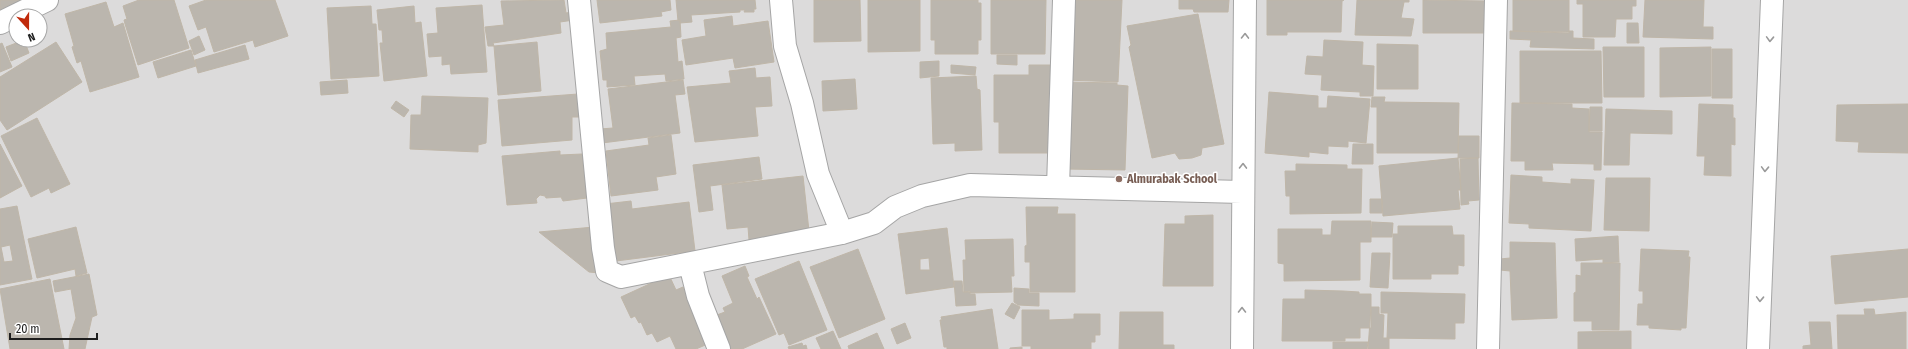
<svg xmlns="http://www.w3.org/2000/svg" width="1908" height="349" font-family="'Fira Sans Condensed',sans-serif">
  <rect width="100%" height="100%" fill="#efede5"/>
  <path fill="#dcdbdb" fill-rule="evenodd" d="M0,0h1908v349h-1908zM16,16h24v24h-24z"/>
  <path fill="#bbb6ae" stroke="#bfb6a8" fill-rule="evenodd" d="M0,0h32l-32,18z
    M139,0h35l15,48 -51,17 -13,-41 -1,-4 3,-1 -4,-13z
    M206,0h69l13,36 -33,11 -2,-7 -39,12 -8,-25 -8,3 -9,-24z
    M564,0l2,13 7,-1 1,8 -14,2 1,11 -68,10 1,3h-6l-3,-19 19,-2 -3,-24z
    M597,0h73l1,10 -10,2 1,4 -62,7z
    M676,0h79l1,9h-2v3h-10l1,-2h-5v2l-49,3 1,7 -12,1v-3l-2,1z
    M814,0h46l1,41 -47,1z
    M868,0h52v51l-52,1z
    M931,0h47v3h3v37h-3v14h-43v-14h-4z
    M991,0h55l-1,54h-54z
    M1070,0h52l-4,82 -52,-2z
    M1179,0h50l-1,12h-34l-1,-3h-14z
    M1267,0h77l-2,1 -1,31h-54v3h-20z
    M1357,0h52v2h-5l-3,16 13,1 -3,17 -56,-1z
    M1423,0l62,1 -1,32h-61z
    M1513,0h56v32l-56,-1z
    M1577,0h59v6h-4v13h-16l-1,18h-32v-33h-6z
    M1645,0h59l-1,27h10v12l-70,-2z
    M106,2l8,25 9,-4 16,54 -49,15 -9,-31 -4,2 -5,-16 2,-1 -9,-32z
    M482,5l5,67 -36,2 -1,-10 -8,1v-9l-13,1 -2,-23 11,-1 -2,-25z
    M371,6l1,18h4l3,52 -48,3 -4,-71z
    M414,6l1,17 6,-1 6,54 -43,5 -4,-38h3l-1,-13h-3l-2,-20z
    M1198,14l26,130 -22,4 -1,7 -9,3 -13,1 -4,-6 -23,5 -23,-111 2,-2 -4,-19z
    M732,16l1,10 35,-5 6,41 -39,6 -2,-10 -47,7 -4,-25 24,-4 -2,-16z
    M680,20l1,17 -5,1 2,24 4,-1 2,18 -18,2 -1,-7 -31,2 1,9 -28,2v-7h-4l-3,-29 7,-2 -1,-16 65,-6 -1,-6z
    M1627,23h11l1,20h-12z
    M1510,31l59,2v-2h4v7l21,1v10l-64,-2 1,-7 -21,-1z
    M199,36l6,14 -11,5 -5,-14z
    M24,40l5,13 -18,8 -5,-14z
    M1324,40l39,2 -1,23 12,1 -1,30h-13v-4l-39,-2 1,-15 -17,-1 2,-18 16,1z
    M56,42l26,40 -75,48 -7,-10v-43z
    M537,42l4,49 -43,4 -4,-49z
    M2,43l10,24 -12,5v-28z
    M1377,44l41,1v44h-41z
    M245,45l4,14 -51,14 -3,-13z
    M1603,47h41v50h-40z
    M1711,47v49l-51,1v-49z
    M1712,49h20v49h-20z
    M191,50l5,16 -38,12 -5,-16z
    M1520,51h81l1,52h-82z
    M997,55h20v10l-20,-1z
    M939,61v15l-19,2v-16z
    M951,65l25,2 -1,8 -24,-2z
    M1029,65h25v14h-4l1,74h-52v-31h-5v-47h35z
    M755,68l1,10 14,-1 2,29 -17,1 3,29 -63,6 -8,-55 44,-4 -2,-12z
    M976,76l1,13 3,1 2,60 -27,1v-8l-22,1 -2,-66z
    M855,79l2,30 -34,2 -1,-30z
    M347,80l1,13 -27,2 -1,-13z
    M683,80l2,14 -10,1 5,38 -78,10 -2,-14 13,-1 -5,-39z
    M1066,82l51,1v2l11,1 -3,84 -61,-1z
    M1269,92l49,4v12h9l1,-12 42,3 -4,44 -18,-2v6l-20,-1v8l-19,-2v5l-44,-4z
    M578,94l1,23h-7v23l-70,6 -4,-46z
    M422,96l66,2 -2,45 -8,2v7l-68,-3 1,-34h10z
    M1372,97h13l-1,5 75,1 -1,50h-81v-46h-6z
    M396,101l13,9 -5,7 -13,-9z
    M1512,103l60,1v4l17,1v23h13l-1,38h-7v-6l-42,-1 1,7h-28v-9h-14z
    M1699,104l34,1v13h2v27l-4,-1v32l-27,-1 1,-19h-8z
    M1908,104v49l-50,-1 1,-10 -23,-1 1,-36z
    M1590,107h12v24h-13z
    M1606,109l66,2v23l-42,-1 -1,32h-25z
    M37,118l33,66 -19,9 -2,-5 -18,9 -30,-61z
    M671,135l5,39 -20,3 2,13 -47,6 -5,-45 43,-6 -1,-7z
    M1459,136h20v22h-21z
    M0,144l22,42 -22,12z
    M1353,144h20v20h-21z
    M560,151v4l22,-1 5,44 -24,3 -2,-4 -15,1 -1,-2 -5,-1 -4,4 1,4 -30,2 -5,-49z
    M759,157l3,22 -52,7 3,24 -14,2 -6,-47z
    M1458,158l3,32h-3l2,19 -77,7 -4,-50z
    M1478,158l1,42 -11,1 1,3 -8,1 -1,-46z
    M1296,164l51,1v4h15l-1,44 -71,1v-18h-4l-1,-25h11z
    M1511,175l31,2v5l29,2v-5l23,1 -3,51 -62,-3v-4l-20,-1z
    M803,176l6,55 -3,2 -57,7 -1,-13 -21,2 -5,-44z
    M1606,178h44l-1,53 -45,-1z
    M1370,199h12v14h-12z
    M631,201l1,8 57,-7 6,49 -79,10 -11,-57z
    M17,206l15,73 -32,6v-76zM10,245l3,16 -9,1 -3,-15z
    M1026,207h32l-1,7h18v78h-45v-30h-5v-16l2,-1z
    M1213,215v71h-50l2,-62h20v-8z
    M1332,221h39v21h-11v38l-76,1v-17l-6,-1v-34h44v6h9z
    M1372,222l21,1 -1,14h-21z
    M1398,226h54l1,9h11v31l-6,-1v9h-27v5h-38v-45h5z
    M76,227l11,46 -11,3 -1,-7 -38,9 -9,-39z
    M594,227l6,46 -11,-1 -50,-40z
    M947,228l7,59 -48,7 -8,-60zM929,258l1,12h-10v-11z
    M1618,236l1,26 -16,1v-4l-27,2 -1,-22z
    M1013,239l1,37h-3l1,16 -42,1v-2l-6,1 -1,-32h3l-1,-20z
    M1510,242l45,1 2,75 -45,2 -2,-49 -10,-1v-11l10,-1z
    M858,249l27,70 -46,19 -29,-71z
    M1641,249l48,2 -1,6h2l-4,71h-5v2l-32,-2v-3h-12l1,-21h5v-13h-4z
    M1908,249v48l-73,7 -4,-48z
    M1372,253h18l-2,35 -18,-1z
    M799,261l28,69 -38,15 -5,-12 -5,2 -24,-56z
    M1581,263h39l-1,67h-27v-9h-18v-28l2,-1v-17l5,1z
    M745,266l4,10 -2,1 10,22 2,-2 17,37 -34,15h-14l-14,-33 11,-4 -2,-4 10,-5 -11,-27z
    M89,274l8,41 -5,2 -7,32h-16l1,-14 6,-17 -5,-29 -16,3 -2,-11z
    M669,275l7,15 7,-3 27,56 -14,6h-20l-6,-13 -13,6 -5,-9 -5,2 -6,-13 -2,1 -4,-7 -4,2 -10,-21z
    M50,279l14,70h-54l-10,-60z
    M954,281h8l1,11h7v2h5l1,11 -20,1z
    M1014,288l15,1v4h10v13l-21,-1 -4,-3z
    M1305,290l38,1 16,1v2h12v34h-11v10h-15v3h-63l1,-42h22z
    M1381,292l84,2 -1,29h-9v16l-68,-1 1,-25h-7z
    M1012,303l8,4 -6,12 -9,-5z
    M1371,307h8v7l5,1 -1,23h6v11h-21z
    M992,309l6,40h-51v-2h-3l-4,-27h2l-1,-3z
    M1864,309h10l1,6 31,-3v37h-68l-1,-34h28z
    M1022,310h27v10l25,-1v-5h26v21h-5v7h-4v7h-60v-3h-9z
    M1120,312h43v33h11v4h-55z
    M1809,322h21l2,27h-29v-3l8,-1z
    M905,323l6,15 -14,6 -6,-15z
    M833,331l8,18h-20l-5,-11z
    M1631,331v18h-53v-17z
    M877,333l7,16h-35l-1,-3z
    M1333,342h35l-1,7h-34z
    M802,343l1,3 3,-1 1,4h-18l-1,-2z
    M1022,347v2h-12v-1z"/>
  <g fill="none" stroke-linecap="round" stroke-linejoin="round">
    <g stroke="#a5a5a5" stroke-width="24">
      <path id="street" d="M579,0l24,248 4,23 14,6 221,-44 32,-10 21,-16 27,-11 48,-11 272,7
        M781,0l4,46 17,57 16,71 24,59
        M0,23l47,-23
        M1058,187l6,-187
        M690,264l8,32 21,53
        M1242,349l3,-349
        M1488,349l8,-349
        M1758,349l14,-349"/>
    </g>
    <use href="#street" stroke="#fff" stroke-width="22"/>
  </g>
  <defs><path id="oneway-chevron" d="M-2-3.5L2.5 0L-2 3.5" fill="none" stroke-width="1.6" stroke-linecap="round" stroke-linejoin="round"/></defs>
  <g stroke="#9a9a9a">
    <use href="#oneway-chevron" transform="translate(1245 36) rotate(-89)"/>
    <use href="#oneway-chevron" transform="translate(1770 39) rotate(92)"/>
    <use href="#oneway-chevron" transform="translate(1243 166) rotate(-89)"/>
    <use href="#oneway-chevron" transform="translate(1765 169) rotate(92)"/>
    <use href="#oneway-chevron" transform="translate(1760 299) rotate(92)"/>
    <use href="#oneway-chevron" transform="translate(1242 310) rotate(-90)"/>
  </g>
  <circle fill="#8d6e63" stroke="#fff" stroke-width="1.5" cx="1119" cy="179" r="4"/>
  <g text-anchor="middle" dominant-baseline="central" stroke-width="3" stroke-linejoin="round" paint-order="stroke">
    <g font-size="12" font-weight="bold" fill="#785e54" stroke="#fff" text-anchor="start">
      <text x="1127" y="179">Almurabak School</text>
    </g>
  </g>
  <g transform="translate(28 28) rotate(159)"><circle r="19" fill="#ffffff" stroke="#a5a5a5"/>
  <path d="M0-3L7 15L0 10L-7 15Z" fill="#c12a0b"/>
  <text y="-6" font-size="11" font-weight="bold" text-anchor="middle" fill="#1e1e1e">N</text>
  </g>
  <path d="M10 333v6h87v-6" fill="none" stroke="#1e1e1e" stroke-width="2"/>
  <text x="16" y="333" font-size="12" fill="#1e1e1e" stroke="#ffffff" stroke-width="3" paint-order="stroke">20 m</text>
</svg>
